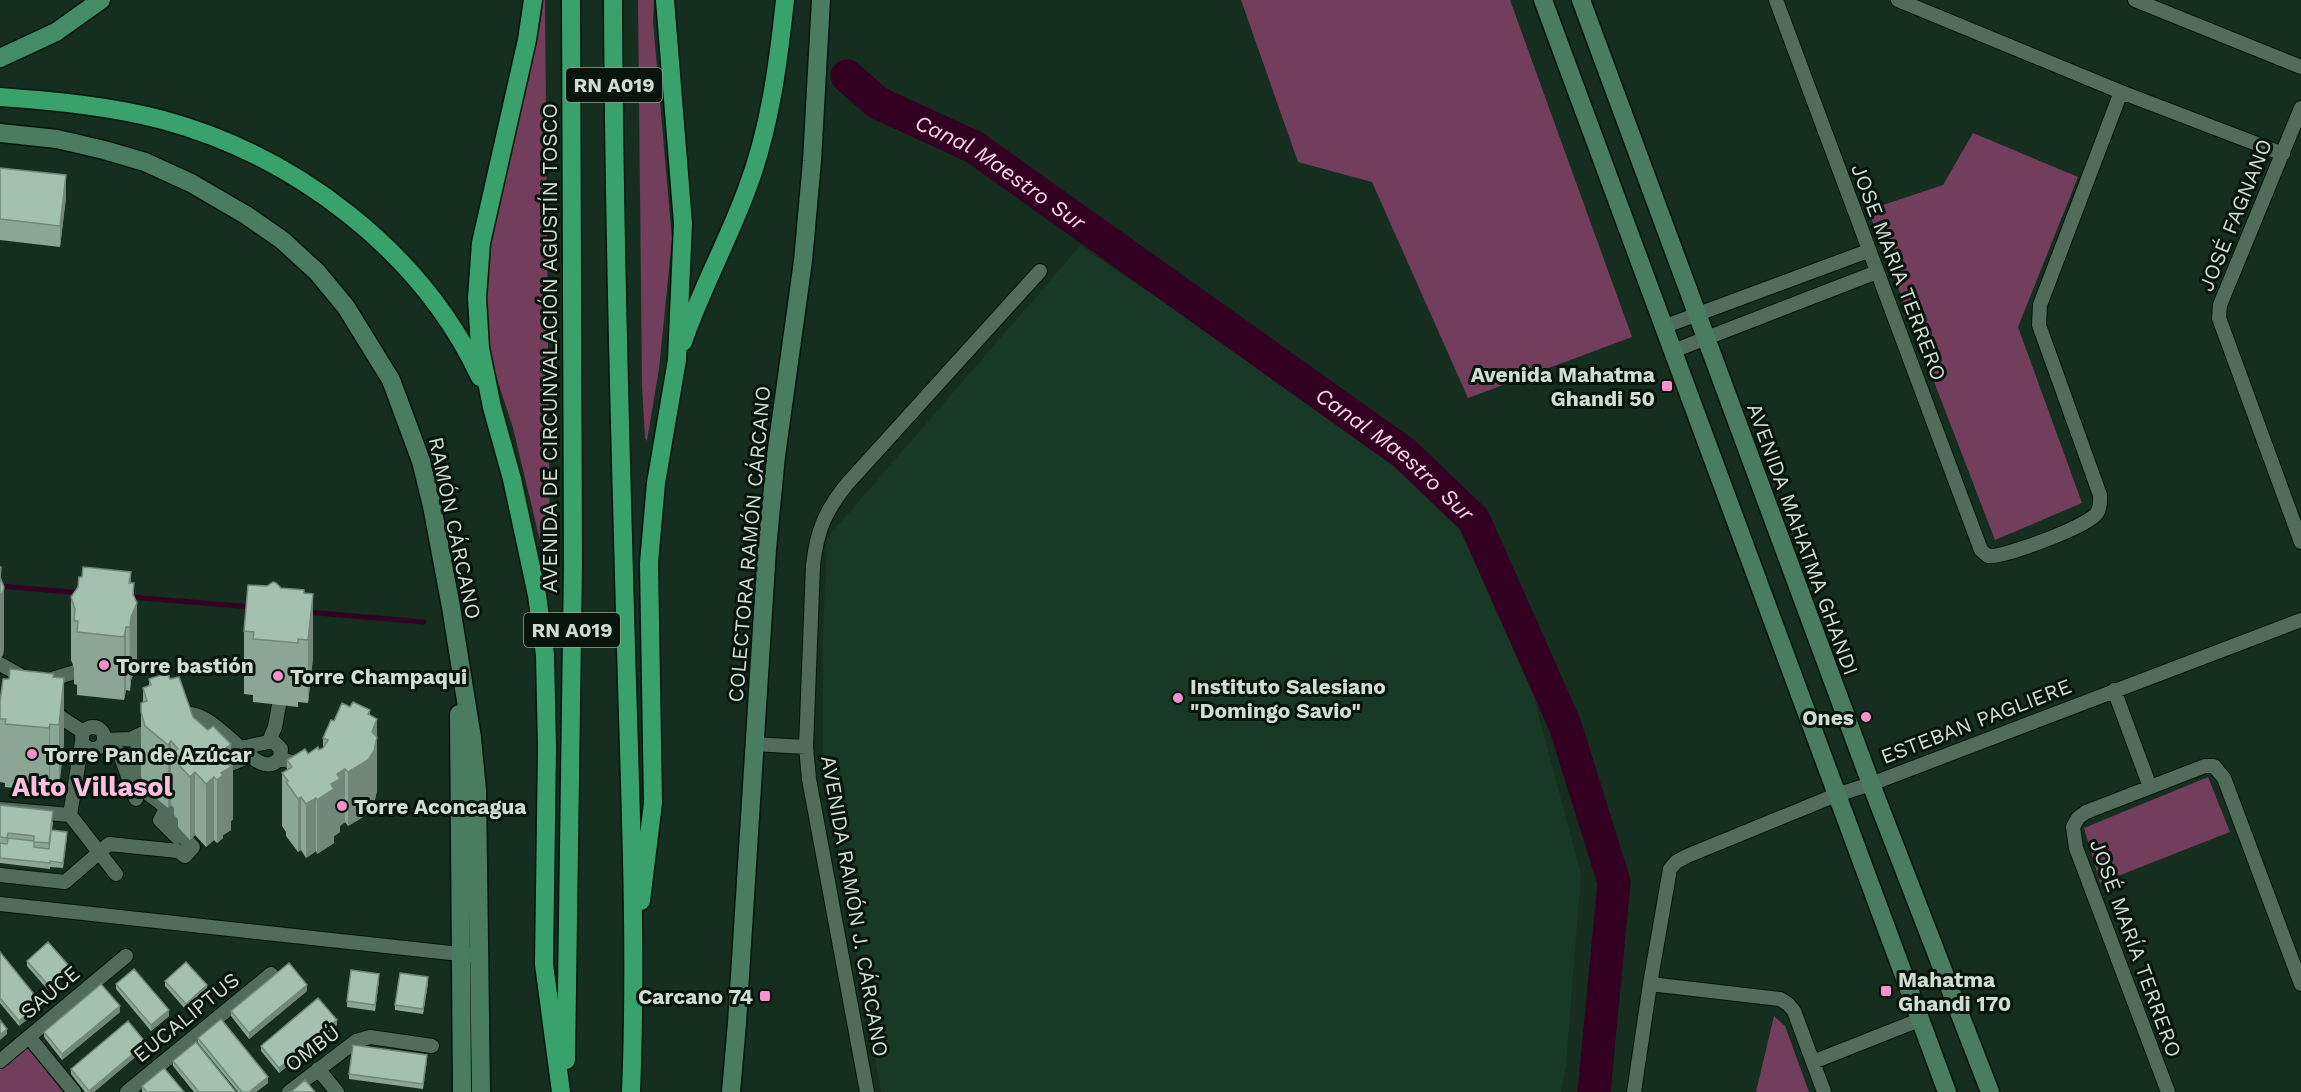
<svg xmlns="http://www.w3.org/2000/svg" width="2301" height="1092" font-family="'Work Sans',sans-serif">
  <rect width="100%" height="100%" fill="#152e20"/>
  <path fill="#173926" d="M1080,246l318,213 66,64 54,115 63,236 -15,191 -5,27h-680l-58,-333v-129l4,-92z"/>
  <path fill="#723e5c" d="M543,0h2l5,573 -2,1 -35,-146 -22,-67 -3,-15 -3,-40 3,-48 5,-23 48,-216z
    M638,0h16l-1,22 19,217 -13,130 -12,72 -2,-3 -3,-52z
    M1241,0h269l122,337 -164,61 -96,-216 -74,-20z
    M1973,133l105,44 -60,150 64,176 -87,37 -127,-330 75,-25z
    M2208,777l22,55 -130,51 -16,-55z
    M1774,1016l11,10 24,66h-53z
    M25,1045l38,47h-63v-27z"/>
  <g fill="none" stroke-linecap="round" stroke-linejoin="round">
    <path stroke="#302" stroke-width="5" d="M0,586l82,7
      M130,597l122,10
      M306,612l118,10"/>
    <path stroke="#302" stroke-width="33" id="s1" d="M847,76l31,27 96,44 430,306 70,67 91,205 49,157 -20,210"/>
    <g stroke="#001609" stroke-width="16">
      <path id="street" d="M1776,0l205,550 7,6c15,2 101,-30 109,-43 4,-6 3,-12 3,-18l-61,-170 1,-20 81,-213
        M1898,0l223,92 162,62
        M2135,0l166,67
        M2301,108l-81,197 -1,13 82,224
        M1663,327l205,-76
        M1673,351l204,-79
        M0,664l18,10 5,5
        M42,686l10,-7 23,-7
        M2114,690l36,97
        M50,710l33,22
        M173,716c42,-20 82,73 107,42l22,8
        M82 738a11 11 0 1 1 22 0a11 11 0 1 1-22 0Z
        M269,741l6,-14 4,-22
        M755,744l51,3
        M241,748l32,-7 8,8 -1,9
        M216,770l34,-14
        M136,799l-16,-45 -15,-14 26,-1 10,-5
        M0,809l70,6 46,59
        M166,809l-6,11 17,17
        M70,815l12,-73
        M0,875l65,7 44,-38 69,7 7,5 8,-9 -19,-20 4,-4c-6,-7 -12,-16 -20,-22 -16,-11 -20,-14 -21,-35l6,-1 -8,-28
        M0,904l469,51
        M1650,984l130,15 8,5 6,7 30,81
        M29,1037l45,55
        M0,1061l126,-105
        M1813,1062l106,-42
        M318,1069l19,23
        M127,1092l144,-118
        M289,1092l67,-51 14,-4 62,9
        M867,1092l-58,-313 -3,-32 7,-182c4,-34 12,-54 34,-81l193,-213
        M1634,1092l16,-108 20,-115 6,-7 11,-6 149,-61 35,-11 430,-164
        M2168,1092l-92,-244 -3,-21 5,-9 8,-6 119,-46h9l10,12 77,206"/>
    </g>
    <g stroke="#001609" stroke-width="21">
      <path id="secondary" d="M1543,0l404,1092
        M1581,0l290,784 119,308
        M0,133l57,6 47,11 41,12 46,21 55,32 36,25 35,32 29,35 45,73 30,81 11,45 19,101 21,131 5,52 4,302
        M459,714l3,378
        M731,1092l6,-69 30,-474 9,-93 27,-195 9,-100 9,-161"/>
    </g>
    <g stroke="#001609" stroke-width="21">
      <path id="primary" d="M0,58l56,-26 45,-32"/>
    </g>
    <g stroke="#001609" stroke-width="21">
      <path id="highway" d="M533,0l-6,40 -46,203 -4,55 3,50 12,59 20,72 25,116 8,60 2,93 -3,216 17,128
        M613,0c1,216 7,432 13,648 4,147 11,296 5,444
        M0,97c54,4 110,9 163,23 133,36 258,131 317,257
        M683,342c18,-53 45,-101 64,-153 23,-61 31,-124 38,-189
        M641,901l12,-98 -4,-240 7,-80 21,-123 6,-137 -18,-223
        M566,1060l7,-496 -2,-564"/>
    </g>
    <use href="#street" stroke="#516c5b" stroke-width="14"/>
    <use href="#secondary" stroke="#4a7c60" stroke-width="18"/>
    <use href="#primary" stroke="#438c65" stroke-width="18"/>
    <use href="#highway" stroke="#39a26c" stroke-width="18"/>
  </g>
  <path fill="#8ca696" d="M0,168l66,29 -6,50 -60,-7z
    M131,583l3,13 3,70 -6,14 -1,11 -4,-1 -2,10 -47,-5v-10l-3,-1v-16l-3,-8v-63z
    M281,588l23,5 9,64 -5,46 -10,-1v5l-45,-5v-7l-9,-1v-63z
    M54,677l10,65 -5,46 -9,-1 -1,5 -44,-5v-4l-5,-1v-80l9,-23z
    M149,679h21l23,38 38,36 2,66 -2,2v9l-8,5v3l-6,5 -3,-3 -8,7 -11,-12 -5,5 -12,-13v-8l-4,-4v-7l-3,-3 -3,3 -23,-19 -4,-13v-73l2,-1v-14l6,-2z
    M370,715l7,4v71l-3,14 -6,10 -20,12 -3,-4 -5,4v6l-6,4v7l-17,11 -1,-3 -10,7 -5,-8 -3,2 -12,-16v-4l-4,-6v-53l5,-3v-10l36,-12v-10l11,-17z
    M0,805l53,17 -1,8 15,7 -4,31 -13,-1v2l-50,-6z
    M0,952l41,56 -22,18 -19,-23z
    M27,961l42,10 -21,19 -21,-24z
    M379,980l-4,31 -28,-4v-6z
    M165,981l42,10 -21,19 -21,-24z
    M428,983l-5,31 -28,-4v-5z
    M116,984l53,32 -18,15 -35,-42z
    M307,991l-58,48 -18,-23v-5z
    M120,1012l-58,48 -18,-23v-5z
    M337,1025l-58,48 -18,-22v-5z
    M198,1038l70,45 -12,9h-18l-40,-49z
    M146,1048l-52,44h-9l-14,-18v-5z
    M427,1060l-4,29 -74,-10v-5z
    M173,1061l63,31h-42l-21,-26z
    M142,1086l42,6h-42z"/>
  <path fill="#72877a" d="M66,175v22l-6,50v-21z
    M1,567v28l3,-8v63l-1,5 -3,5v-83z
    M131,572v49l3,-38v26l3,-6v63l-6,14 -1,11 -1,-108z
    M313,594v63l-5,46v-63z
    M126,627v63l-2,10v-63z
    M64,678v64l-5,46v-63z
    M370,710v47l2,-25 5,-13v71l-3,14 -6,10 -20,12v-54z
    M50,724v63l-1,5v-64z
    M171,741v64l-3,3v-63z
    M231,744v13l2,-2v64l-2,2v9l-8,5v3l-6,5v-63l4,-7 5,-25z
    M345,769v53l-5,4v6l-6,4v7l-17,11v-54l20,-26z
    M195,772v63l-5,5v-63z
    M214,777v63l-8,7v-63z
    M301,797v53l-3,2v-53z
    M316,798v53l-10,7v-54z
    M69,966v5l-21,19v-5z
    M379,974v6l-4,31v-6z
    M428,977v6l-5,31v-5z
    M207,985v6l-21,19v-6z
    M307,985v6l-58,48v-6z
    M41,1003v5l-22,18v-5z
    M120,1006v6l-58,48v-6z
    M169,1010v6l-18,15v-6z
    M337,1020v5l-58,48v-5z
    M7,1029v5l-7,6v-5z
    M146,1043v5l-52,44h-5v-1z
    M268,1077v6l-12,9h-7z"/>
  <path fill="#a3c1ae" stroke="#72877a" stroke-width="1.5" d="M0,168l66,7 -6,51 -60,-7z
    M0,567h1l-1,10 4,10 -1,5 -3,4z
    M83,567l48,5 -2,11h5l-1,11 4,9 -6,14 -1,10h-4l-2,10 -47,-5 1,-11h-4l1,-12 -4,-12 7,-10 1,-10h3z
    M273,582l3,1 5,5 23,2v3l9,1 -5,46 -10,-1v4l-45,-4 1,-7 -10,-1 4,-46 19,1z
    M10,669l44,5 -1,3 11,1 -5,47 -9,-1 -1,4 -44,-4 1,-5h-6v-17l3,-23h6z
    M168,673l2,6 9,-2 14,40 15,13 5,-4 18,18 -5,4 7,7 -7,7 5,5 -10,6 2,2 -6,5 -3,-3 -8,7 -11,-12 -5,5 -12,-13 4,-4 -8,-8 4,-3 -7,-8 -3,4 -23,-19 -4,-14v-9l6,-2 -4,-13 8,-3 -2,-6z
    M353,702l17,8 -2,4 9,5 -5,13 5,5 -3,14 -6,9 -20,12 -3,-3 -8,5 3,5 -9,5 3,5 -17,11 -1,-2 -10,6 -5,-7 -3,2 -12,-17 2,-1 -6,-8 10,-6 -5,-7 18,-11 3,5 10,-7 1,3 4,-2 5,-8 -5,-2 8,-18 3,1 8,-18 8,4z
    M0,805l53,6 -4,32 -15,-1v-6l-26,-3 -1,5 -7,-1z
    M51,830l16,2 -4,31 -13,-2v2l-50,-5v-15l7,1 1,-6 26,3v6l15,2z
    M48,942l21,24 -21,19 -21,-24z
    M0,952l41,51 -22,18 -19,-23z
    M186,962l21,23 -21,19 -21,-23z
    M289,963l18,22 -58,48 -18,-22z
    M134,969l35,41 -18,15 -35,-41z
    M351,970l28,4 -4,31 -28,-4z
    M400,973l28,4 -5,32 -28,-4z
    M101,984l19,22 -58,48 -18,-22z
    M318,998l19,22 -58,48 -18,-22z
    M221,1019l47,58 -19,15h-7l-44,-54z
    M0,1020l7,9 -7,6z
    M128,1021l18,22 -57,48 -18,-22z
    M196,1042l40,50h-37l-26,-31z
    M353,1045l74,10 -4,29 -74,-10z
    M164,1068l20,24h-37l-5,-6z
    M305,1080l10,12h-24z"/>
  <g fill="#f790cd" stroke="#09140d" stroke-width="2">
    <rect x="1661" y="380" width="12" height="12" rx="3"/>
    <circle cx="104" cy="665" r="6"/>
    <circle cx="278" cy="676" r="6"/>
    <circle cx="1178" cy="698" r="6"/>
    <circle cx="1866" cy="717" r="6"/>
    <circle cx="32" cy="754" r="6"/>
    <circle cx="342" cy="806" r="6"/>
    <rect x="1880" y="985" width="12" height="12" rx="3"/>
    <rect x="759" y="990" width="12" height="12" rx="3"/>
  </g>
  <g text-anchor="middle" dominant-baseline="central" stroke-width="6" stroke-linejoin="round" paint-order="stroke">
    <g fill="#09140d" stroke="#94a198" stroke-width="1.5">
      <rect x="566" y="68" width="96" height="34" rx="4.5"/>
      <rect x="524" y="613" width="96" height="34" rx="4.5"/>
    </g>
    <g font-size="20" font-weight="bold" fill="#cfded4">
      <text x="614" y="85">RN A019</text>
      <text x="572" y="630">RN A019</text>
    </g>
    <g font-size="21" fill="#cfded4" stroke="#09140d">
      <text transform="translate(2235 215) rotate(-68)">JOSÉ FAGNANO</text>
      <text transform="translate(1899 272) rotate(69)">JOSE MARIA TERRERO</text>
      <text transform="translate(549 348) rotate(-90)">AVENIDA DE CIRCUNVALACIÓN AGUSTÍN TOSCO</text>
      <text transform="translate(455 528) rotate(78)">RAMÓN CÁRCANO</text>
      <text transform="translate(1803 539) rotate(70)">AVENIDA MAHATMA GHANDI</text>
      <text transform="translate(749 544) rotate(-85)">COLECTORA RAMÓN CÁRCANO</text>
      <text transform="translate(1976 721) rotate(-21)">ESTEBAN PAGLIERE</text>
      <text transform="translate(855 906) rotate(80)">AVENIDA RAMÓN J. CÁRCANO</text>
      <text transform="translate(2136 948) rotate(70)">JOSÉ MARÍA TERRERO</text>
      <text transform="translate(50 992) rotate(-40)">SAUCE</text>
      <text transform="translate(186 1017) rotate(-39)">EUCALIPTUS</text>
      <text transform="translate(312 1048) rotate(-37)">OMBÚ</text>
    </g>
    <g font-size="21" font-weight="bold" fill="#cfded4" stroke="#09140d" text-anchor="start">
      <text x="1655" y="374" text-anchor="end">Avenida Mahatma<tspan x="1655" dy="24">Ghandi 50</tspan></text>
      <text x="116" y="665">Torre bastión</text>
      <text x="290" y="676">Torre Champaqui</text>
      <text x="1190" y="686">Instituto Salesiano<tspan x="1190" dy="24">"Domingo Savio"</tspan></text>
      <text x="1854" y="717" text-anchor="end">Ones</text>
      <text x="44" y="754">Torre Pan de Azúcar</text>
      <text x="354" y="806">Torre Aconcagua</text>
      <text x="1898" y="979">Mahatma<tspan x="1898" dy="24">Ghandi 170</tspan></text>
      <text x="753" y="996" text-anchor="end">Carcano 74</text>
    </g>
    <g font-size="22" font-style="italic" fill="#fbd5e9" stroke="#09140d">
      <text stroke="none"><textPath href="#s1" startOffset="182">Canal Maestro Sur</textPath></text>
      <text stroke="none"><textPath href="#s1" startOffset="668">Canal Maestro Sur</textPath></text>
    </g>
    <g font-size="27" font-weight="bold" fill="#fbc0e0" stroke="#09140d">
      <text x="92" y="787">Alto Villasol</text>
    </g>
  </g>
</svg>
